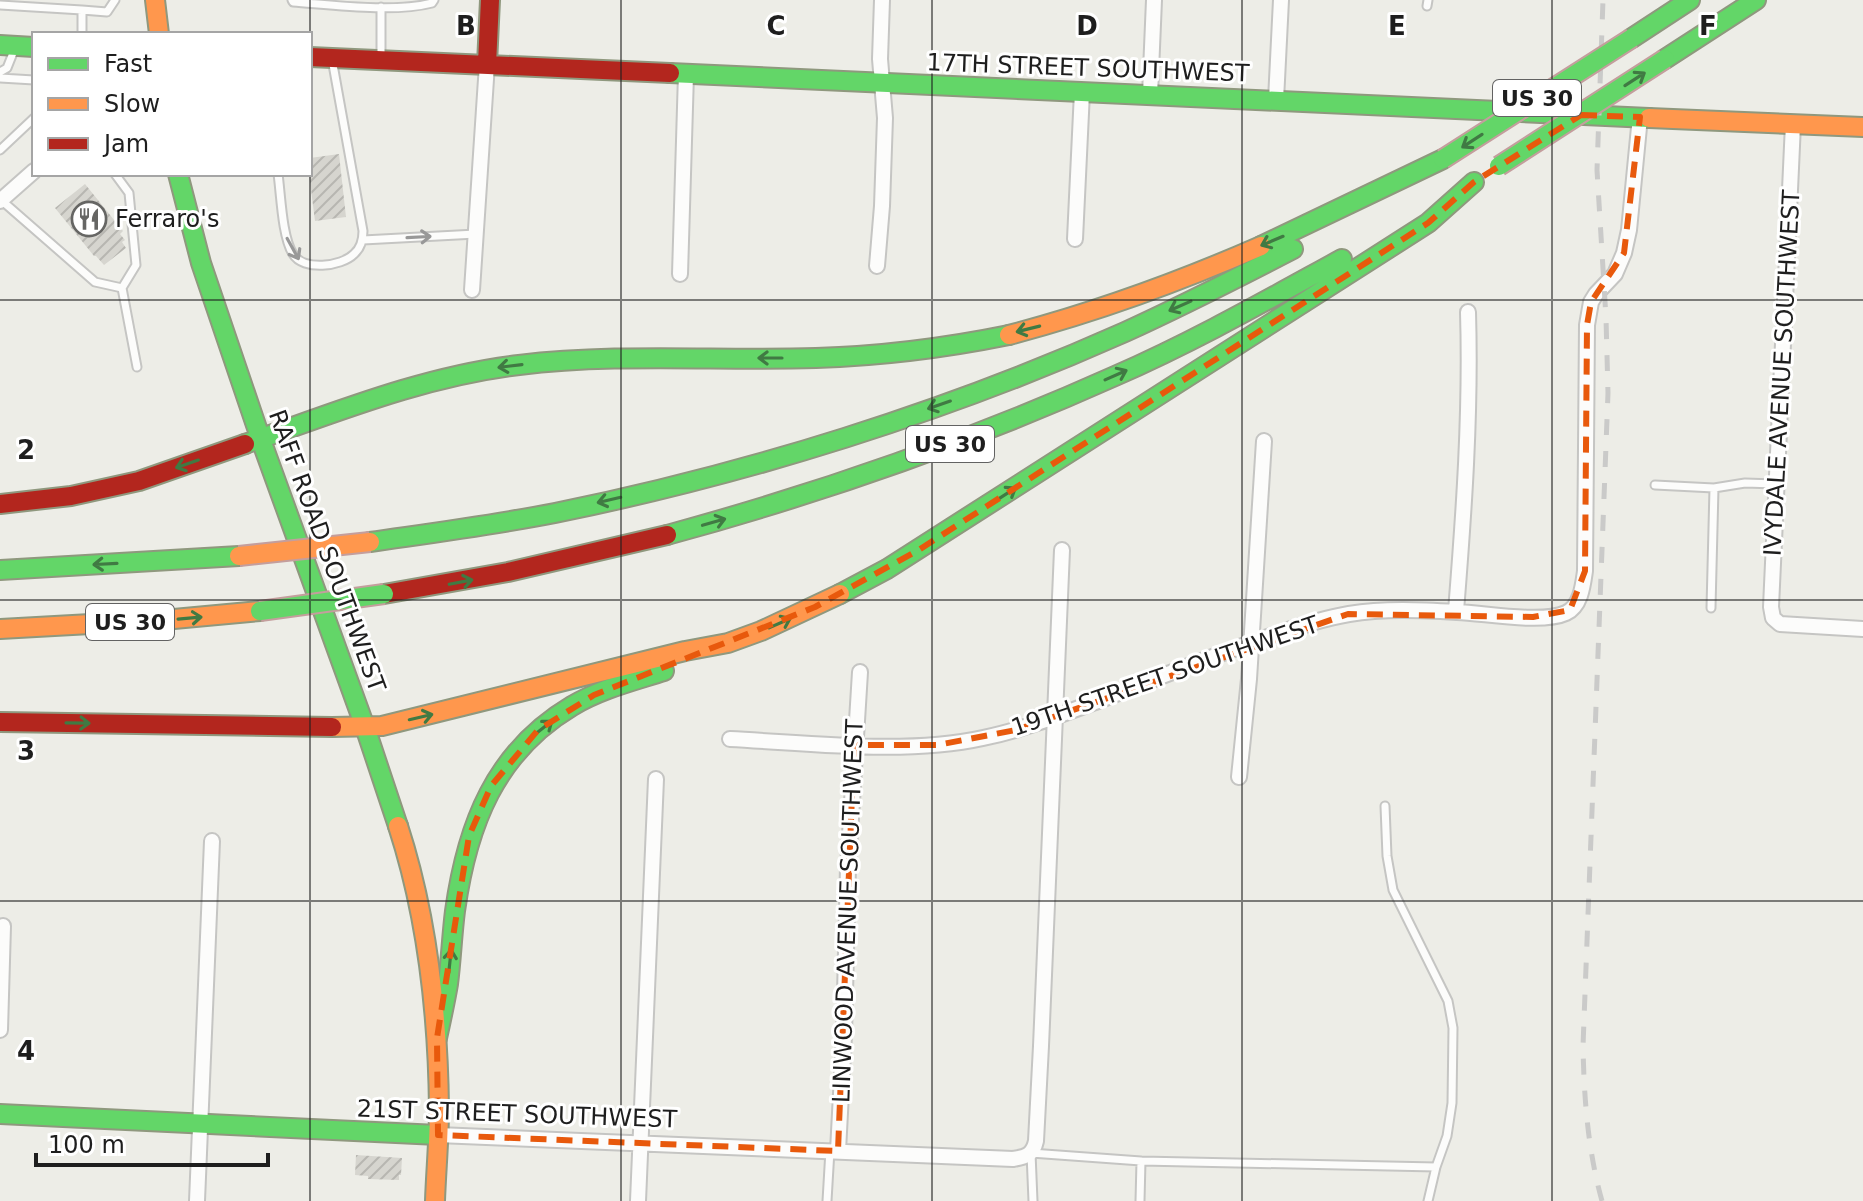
<svg xmlns="http://www.w3.org/2000/svg" width="1863" height="1201" font-family="'DejaVu Sans',sans-serif">
  <defs>
    <pattern id="building-hatch" width="6" height="6" patternUnits="userSpaceOnUse" patternTransform="scale(2)"><rect width="6" height="6" fill="#d6d5cf"/><path d="M-1 1l2-2M0 6l6-6M5 7l2-2" fill="none" stroke="#b7b6b1"/></pattern>
  </defs>
  <rect width="100%" height="100%" fill="#edede7"/>
  <path fill="url(#building-hatch)" d="M339,154l7,63 -31,4 -6,-47 1,-16z
    M85,184l38,47 -3,3 5,6 -3,2 4,6 -22,17 -8,-9h-2l-39,-48z
    M356,1155l46,3 -1,17h-2v5l-31,-1v-3l-13,-1z"/>
  <g fill="none" stroke-linecap="round" stroke-linejoin="round">
    <g stroke="#c5c5c3" stroke-width="11">
      <path id="lane" d="M292,0l1,2c40,3 101,11 139,1l2,-3
        M0,5l82,5v24
        M1427,6l1,-6
        M82,10l25,2 8,-12
        M381,58v-51
        M0,72l7,-4 8,-20
        M0,78l34,2
        M0,150l34,-32
        M278,174c3,21 4,63 15,80 10,17 48,13 61,0 7,-6 9,-14 9,-23l-31,-172
        M1,200l94,82 27,6 14,-23 -7,-72 -14,-19
        M363,240l113,-6
        M122,288l15,79
        M1655,485l59,3 31,-5 31,1
        M1711,608l3,-120
        M1385,806l2,50 6,34 55,111 5,27 -1,75 -5,33 -11,31 -8,34
        M1141,1161l295,6
        M827,1201l3,-51
        M1033,1201l-2,-48 110,8 -1,40"/>
    </g>
    <g stroke="#c5c5c3" stroke-width="18">
      <path id="street" d="M1150,95l4,-95
        M1276,100l5,-100
        M1793,124l-22,483 2,11 7,6 83,5
        M0,201l34,-30
        M1075,239l7,-147
        M877,266l5,-60 3,-88 -5,-59 2,-59
        M680,274l6,-200
        M472,290l15,-226
        M1456,611c8,-100 15,-199 12,-299
        M730,739c79,4 176,16 253,-1 39,-8 77,-23 115,-37 54,-21 109,-43 164,-62 28,-10 57,-20 87,-25 35,-6 73,-4 108,-2 28,1 85,12 109,1 15,-7 17,-28 19,-42l2,-246 4,-23 5,-8 19,-20 9,-21 5,-23 11,-113
        M1239,777l10,-98 15,-238
        M0,1030l3,-104
        M438,1135l575,24c13,-2 20,-4 23,-18l5,-95 21,-496
        M838,1151l6,-115 4,-169 12,-195
        M197,1201l15,-360
        M638,1201l18,-422"/>
    </g>
    <g stroke="#8f987e" stroke-width="22">
      <path id="fast" d="M1632,38l58,-38
        M0,45l34,2
        M1665,59l91,-59
        M670,73l979,45
        M178,174l23,89 60,177 104,287 33,99
        M1261,246l182,-87
        M245,444c89,-31 179,-68 274,-79 98,-12 198,-4 297,-7 66,-2 129,-10 193,-23
        M667,535c154,-42 303,-94 448,-159 78,-34 152,-76 227,-117
        M370,542c62,-9 124,-17 185,-29 192,-39 391,-101 570,-181 57,-26 112,-54 168,-83
        M0,570l239,-14
        M840,594l47,-25 541,-346 46,-41
        M437,1038c4,-18 8,-36 11,-54 3,-24 4,-49 7,-73 12,-86 40,-159 117,-205 28,-17 61,-25 92,-35
        M0,1114l438,21"/>
    </g>
    <g stroke="#8f987e" stroke-width="22">
      <path id="slow" d="M155,0l4,34
        M1649,118l214,9
        M1009,335c87,-23 170,-53 252,-89
        M0,629l163,-9 97,-9
        M332,727l50,-1 303,-75 43,-8 33,-12 79,-37
        M398,826c30,92 40,187 41,283 0,31 -3,62 -4,92"/>
    </g>
    <g stroke="#8f987e" stroke-width="22">
      <path id="jam" d="M310,57l360,16
        M487,64l3,-64
        M0,504l71,-8 68,-15 106,-37
        M384,594l124,-22 159,-37
        M0,722l332,5"/>
    </g>
    <use href="#lane" stroke="#fcfcfb" stroke-width="7"/>
    <use href="#street" stroke="#fcfcfb" stroke-width="14"/>
    <use href="#fast" stroke="#63d668" stroke-width="18"/>
    <use href="#slow" stroke="#ff974d" stroke-width="18"/>
    <use href="#jam" stroke="#b3261e" stroke-width="18"/>
    <path stroke="#cacac9" stroke-width="5" stroke-dasharray="16 16" stroke-linecap="butt" d="M1602,1201c-14,-50 -18,-102 -19,-155l25,-653 -2,-75 -9,-148 6,-170"/>
    <g stroke="#c49e9d" stroke-width="22" stroke-linecap="butt">
      <path id="fast-bridge" d="M1443,159l189,-121
        M1499,166l166,-107
        M260,611l124,-17"/>
    </g>
    <g stroke="#c49e9d" stroke-width="22" stroke-linecap="butt">
      <path id="slow-bridge" d="M239,556l131,-14"/>
    </g>
    <use href="#fast-bridge" stroke="#63d668" stroke-width="18"/>
    <use href="#slow-bridge" stroke="#ff974d" stroke-width="18"/>
  </g>
  <defs><path id="oneway-shaft" d="M-6 0H5M1.5-3L5.5 0L1.5 3" fill="none" stroke-width="1.6" stroke-linecap="round" stroke-linejoin="round" transform="scale(2)"/></defs>
  <g stroke="#407a43">
    <use href="#oneway-shaft" transform="translate(1635 79) rotate(-33)"/>
    <use href="#oneway-shaft" transform="translate(1472 141) rotate(147)"/>
    <use href="#oneway-shaft" transform="translate(1272 241) rotate(157)"/>
    <use href="#oneway-shaft" transform="translate(1180 306) rotate(156)"/>
    <use href="#oneway-shaft" transform="translate(1028 329) rotate(166)"/>
    <use href="#oneway-shaft" transform="translate(770 358) rotate(180)"/>
    <use href="#oneway-shaft" transform="translate(510 366) rotate(173)"/>
    <use href="#oneway-shaft" transform="translate(1116 375) rotate(-24)"/>
    <use href="#oneway-shaft" transform="translate(939 405) rotate(161)"/>
    <use href="#oneway-shaft" transform="translate(187 464) rotate(161)"/>
    <use href="#oneway-shaft" transform="translate(1006 494) rotate(-33)"/>
    <use href="#oneway-shaft" transform="translate(609 500) rotate(167)"/>
    <use href="#oneway-shaft" transform="translate(714 522) rotate(-16)"/>
    <use href="#oneway-shaft" transform="translate(105 564) rotate(177)"/>
    <use href="#oneway-shaft" transform="translate(461 582) rotate(-11)"/>
    <use href="#oneway-shaft" transform="translate(190 618) rotate(-5)"/>
    <use href="#oneway-shaft" transform="translate(780 623) rotate(-24)"/>
    <use href="#oneway-shaft" transform="translate(421 717) rotate(-13)"/>
    <use href="#oneway-shaft" transform="translate(78 723) rotate(1)"/>
    <use href="#oneway-shaft" transform="translate(543 728) rotate(-38)"/>
    <use href="#oneway-shaft" transform="translate(450 961) rotate(-84)"/>
  </g>
  <g stroke="#989898">
    <use href="#oneway-shaft" transform="translate(419 237) rotate(-3)"/>
    <use href="#oneway-shaft" transform="translate(293 249) rotate(61)"/>
  </g>
  <path fill="none" stroke="#e8590c" stroke-width="6" stroke-dasharray="16 10" stroke-linejoin="round" d="M1581,115l59,2 -16,136 -33,49 -4,23 -2,246 -15,39 -37,7 -185,-3 -332,116 -79,15h-83l-16,406 -400,-16 -1,-97 32,-202 22,-50 47,-56 56,-35 221,-88 102,-56 511,-328 46,-41z"/>
  <path fill="none" stroke="#1e1e1e" stroke-width="2" stroke-opacity="0.55" d="M310,0v1201M621,0v1201M932,0v1201M1242,0v1201M1552,0v1201M0,300h1863M0,600h1863M0,901h1863"/>
  <defs>
    <g id="restaurant-ring" transform="scale(1.8)"><circle r="9.5" fill="#fff" stroke="#666664" stroke-width="1.5"/><path d="M-5-6h1v4h1v-4h1v4h1v-4h1v5L-1.5 .5V6h-2V.5L-5-1ZM5-6V6H3V1.5H1.5Q1.5-4 5-6Z" fill="#666664"/></g>
  </defs>
  <g fill-rule="evenodd">
    <use href="#restaurant-ring" x="89" y="219"/>
  </g>
  <g text-anchor="middle" dominant-baseline="central" stroke-width="6" stroke-linejoin="round" paint-order="stroke">
    <g fill="#fff" stroke="#626262" stroke-width="2">
      <rect x="1493" y="80" width="88" height="36" rx="6"/>
      <rect x="906" y="426" width="88" height="36" rx="6"/>
      <rect x="86" y="604" width="88" height="36" rx="6"/>
    </g>
    <g font-size="22" font-weight="bold" fill="#1e1e1e">
      <text x="1537" y="98">US 30</text>
      <text x="950" y="444">US 30</text>
      <text x="130" y="622">US 30</text>
    </g>
    <g font-size="24" fill="#1e1e1e" stroke="#fff">
      <text transform="translate(1088 68) rotate(2)">17TH STREET SOUTHWEST</text>
      <text transform="translate(1782 373) rotate(-87)">IVYDALE AVENUE SOUTHWEST</text>
      <text transform="translate(327 551) rotate(70)">RAFF ROAD SOUTHWEST</text>
      <text transform="translate(1165 676) rotate(-19)">19TH STREET SOUTHWEST</text>
      <text transform="translate(848 911) rotate(-88)">LINWOOD AVENUE SOUTHWEST</text>
      <text transform="translate(517 1114) rotate(2)">21ST STREET SOUTHWEST</text>
    </g>
    <g font-size="24" fill="#1e1e1e" stroke="#fff" text-anchor="start">
      <text x="115" y="219">Ferraro's</text>
    </g>
  </g>
  <g font-size="26" text-anchor="middle" font-weight="bold" fill="#1e1e1e" stroke="#fff" stroke-width="6" stroke-linejoin="round" paint-order="stroke">
    <text x="466" y="35">B</text>
    <text x="776" y="35">C</text>
    <text x="1087" y="35">D</text>
    <text x="1397" y="35">E</text>
    <text x="1708" y="35">F</text>
    <text x="26" y="459">2</text>
    <text x="26" y="760">3</text>
    <text x="26" y="1060">4</text>
  </g>
  <rect x="32" y="32" width="280" height="144" fill="#ffffff" stroke="#a5a5a5" stroke-width="2"/>
  <rect x="48" y="58" width="40" height="12" fill="#63d668" stroke="#a5a5a5" stroke-width="2"/>
  <text x="104" y="72" font-size="24" fill="#1e1e1e">Fast</text>
  <rect x="48" y="98" width="40" height="12" fill="#ff974d" stroke="#a5a5a5" stroke-width="2"/>
  <text x="104" y="112" font-size="24" fill="#1e1e1e">Slow</text>
  <rect x="48" y="138" width="40" height="12" fill="#b3261e" stroke="#a5a5a5" stroke-width="2"/>
  <text x="104" y="152" font-size="24" fill="#1e1e1e">Jam</text>
  <path d="M36 1153v12h232v-12" fill="none" stroke="#1e1e1e" stroke-width="4"/>
  <text x="48" y="1153" font-size="24" fill="#1e1e1e" stroke="#ffffff" stroke-width="6" paint-order="stroke">100 m</text>
</svg>
